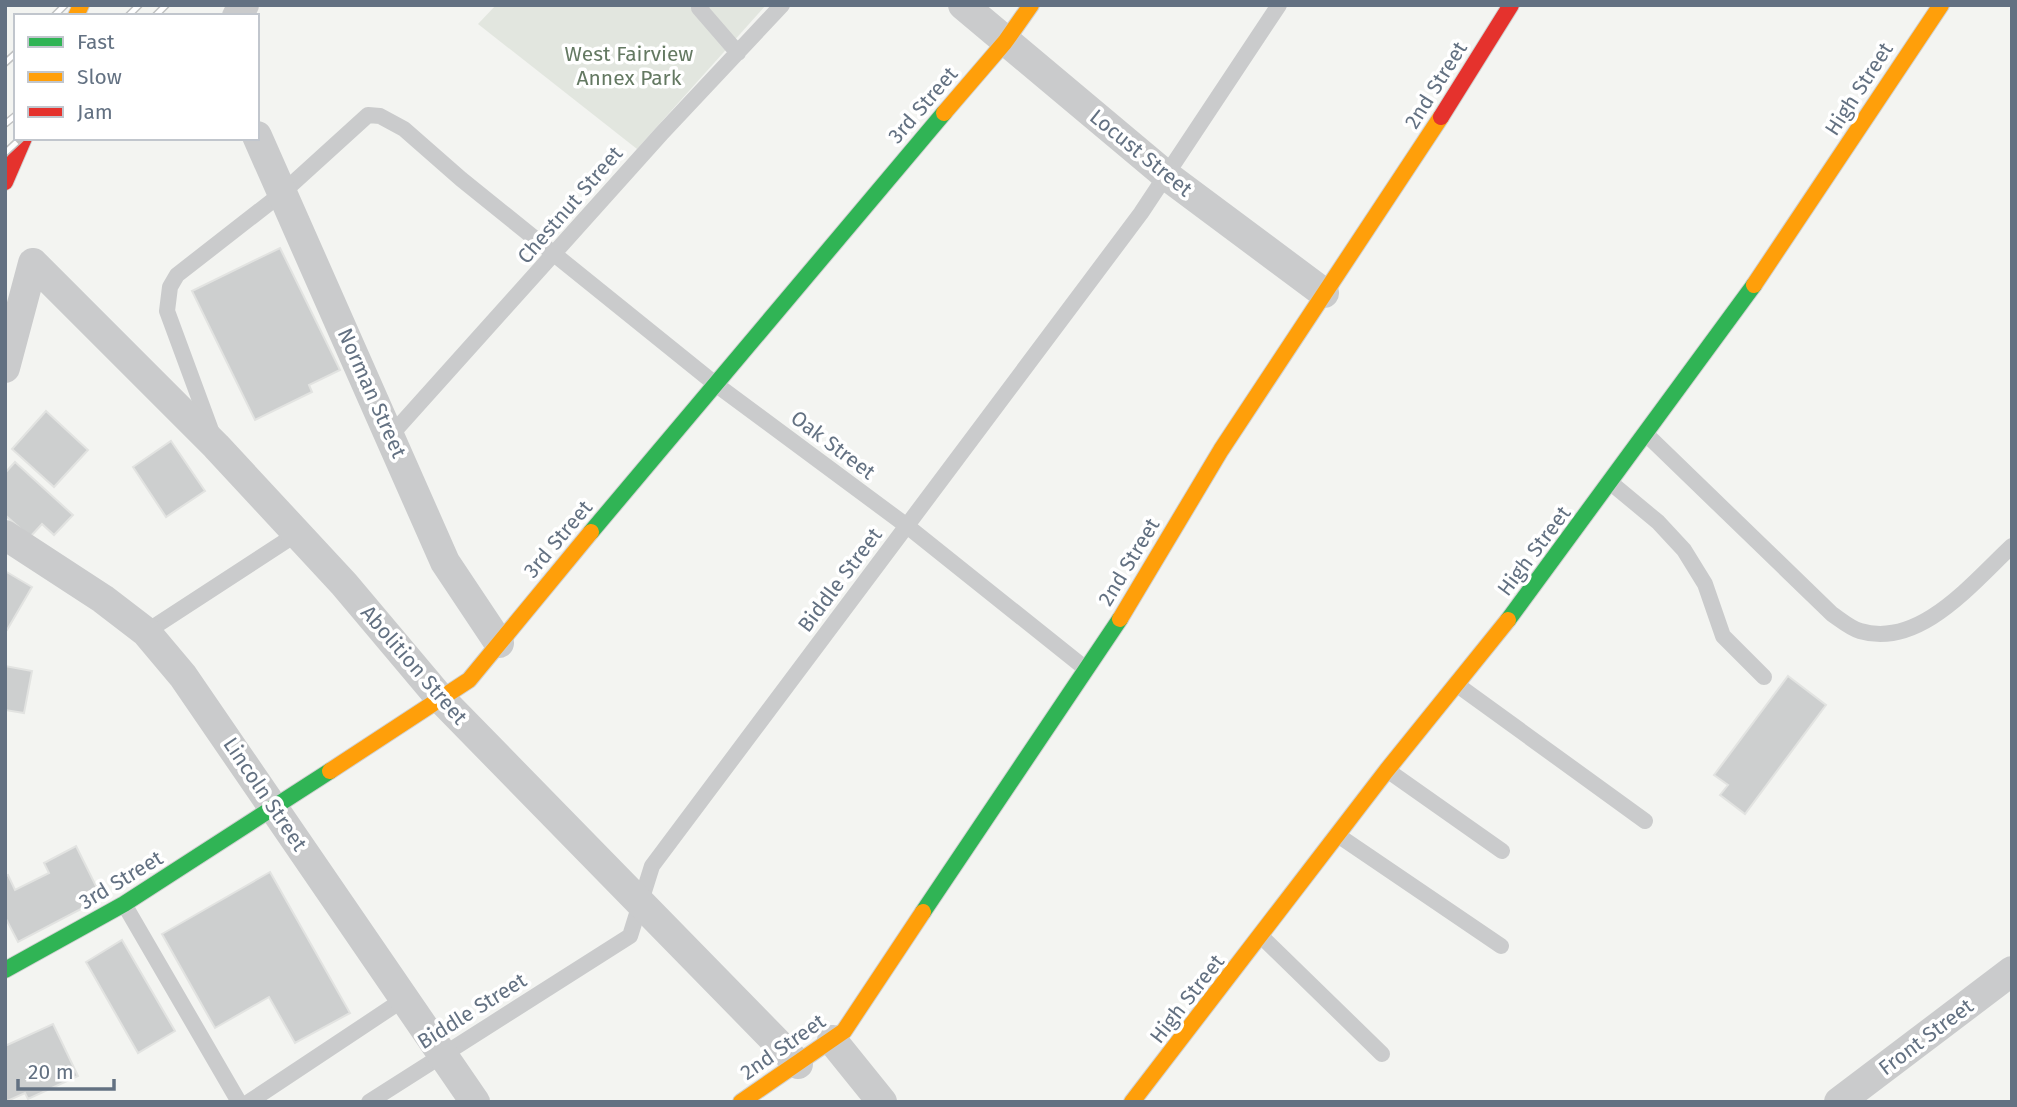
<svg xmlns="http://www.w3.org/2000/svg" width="2017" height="1107" font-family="'Fira Sans',sans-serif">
  <rect width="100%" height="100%" fill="#f3f4f1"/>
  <path fill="#e2e6df" d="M496,5h270l-129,144 -159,-125z"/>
  <path fill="#cdcfcf" stroke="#e2e3e1" stroke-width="2" d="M280,248l60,122 -31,15 3,7 -57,28 -63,-129z
    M46,411l42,39 -34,37 -42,-38z
    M171,441l34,50 -39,26 -33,-50z
    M15,462l58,53 -19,20 -12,-11 -12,13 -25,-22v-42z
    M5,571l27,16 -25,43 -2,-1z
    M5,666l27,5 -8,42 -19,-3z
    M1788,676l38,29 -81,109 -25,-19 8,-10 -14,-10z
    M76,846l26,52 -84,44 -13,-25v-41l3,-1 7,15 34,-17 -5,-10z
    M270,872l80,141 -55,30 -26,-46 -54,31 -53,-94z
    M122,940l53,91 -37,22 -52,-91z
    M53,1024l25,52 -50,23 -3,-6 -20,9v-56z"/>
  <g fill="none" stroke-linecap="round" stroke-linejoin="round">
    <g stroke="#d0d1d1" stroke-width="18">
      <path id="fast" d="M591,532l353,-419
        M1508,620l246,-335
        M923,912l197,-293
        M5,970l119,-66 206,-133"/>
    </g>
    <g stroke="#d0d1d1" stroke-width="18">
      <path id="slow" d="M76,16l5,-11
        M944,113l61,-71 26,-37
        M1754,285l187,-280
        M1120,619l101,-169 220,-333
        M330,771l139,-91 122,-148
        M741,1102l103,-71 79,-119
        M1132,1102l255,-332 121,-150"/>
    </g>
    <g stroke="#d0d1d1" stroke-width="18">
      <path id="jam" d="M1441,117l70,-112
        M5,182l19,-44"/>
    </g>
    <path stroke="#cacbcc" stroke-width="16" d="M702,5l-3,3 39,45
      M212,433l-45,-122 3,-24 7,-12 104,-81 87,-79 12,1 24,13 57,50 253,204 193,143 179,143
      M391,435l271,-302 120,-128
      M1647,435l185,179c9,6 18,14 28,17 60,18 113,-49 152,-85
      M1611,483l47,39 26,28 21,34 18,52 41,41
      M146,632l152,-99
      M1456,684l189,137
      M1387,770l115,81
      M1339,836l162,110
      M124,904l115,198
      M1262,937l120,117
      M249,1102l155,-103
      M369,1102l261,-166 22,-70 489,-653 138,-208"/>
    <path stroke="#cacbcc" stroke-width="30" d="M963,5l204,171 157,117
      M237,16l7,-11
      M257,136l188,426 54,81
      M33,263l183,183 128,138 96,114 358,366
      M5,368l28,-105
      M5,535l98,64 43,33 37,44 292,426
      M832,1040l50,62
      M1839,1102l173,-131"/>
    <use href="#fast" stroke="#30b455" stroke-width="16"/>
    <use href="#slow" stroke="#ff9f0a" stroke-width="16"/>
    <use href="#jam" stroke="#e5322d" stroke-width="16"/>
    <g stroke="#c1c2c2" stroke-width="8">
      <path id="rail" d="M54,16l11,-11
        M128,16l11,-11
        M155,16l11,-11
        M5,63l11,-10
        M5,124l11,-9
        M5,153l16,-15"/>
    </g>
    <use href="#rail" stroke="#fff" stroke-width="5" stroke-dasharray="16" stroke-linecap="butt"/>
  </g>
  <g text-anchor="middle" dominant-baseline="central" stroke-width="7" stroke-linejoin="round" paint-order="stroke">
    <g font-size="21" fill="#647962" stroke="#fff">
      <text x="629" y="54">West Fairview<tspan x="629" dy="24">Annex Park</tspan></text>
    </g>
    <g font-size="21" fill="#637182" stroke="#fff">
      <text transform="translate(1436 85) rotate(-58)">2nd Street</text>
      <text transform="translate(1859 89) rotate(-57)">High Street</text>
      <text transform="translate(923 105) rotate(-49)">3rd Street</text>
      <text transform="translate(1141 153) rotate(39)">Locust Street</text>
      <text transform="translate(570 205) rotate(-49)">Chestnut Street</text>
      <text transform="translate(372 393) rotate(66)">Norman Street</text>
      <text transform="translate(833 445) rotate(37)">Oak Street</text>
      <text transform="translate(558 539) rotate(-50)">3rd Street</text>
      <text transform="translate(1534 551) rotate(-53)">High Street</text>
      <text transform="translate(1129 562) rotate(-59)">2nd Street</text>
      <text transform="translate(840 580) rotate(-53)">Biddle Street</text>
      <text transform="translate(414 665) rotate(49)">Abolition Street</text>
      <text transform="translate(265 794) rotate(56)">Lincoln Street</text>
      <text transform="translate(121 880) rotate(-31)">3rd Street</text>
      <text transform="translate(1187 999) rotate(-52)">High Street</text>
      <text transform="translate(472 1011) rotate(-32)">Biddle Street</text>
      <text transform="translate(1926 1037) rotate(-37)">Front Street</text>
      <text transform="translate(783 1047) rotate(-35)">2nd Street</text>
    </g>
  </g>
  <rect width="2017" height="1107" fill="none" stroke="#637182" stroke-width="14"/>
  <rect x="14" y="14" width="245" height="126" fill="#ffffff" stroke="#c1c6cd" stroke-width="2"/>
  <rect x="28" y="37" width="35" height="10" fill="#30b455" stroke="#c1c6cd" stroke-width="2"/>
  <text x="77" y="49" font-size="21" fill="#637182">Fast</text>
  <rect x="28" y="72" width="35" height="10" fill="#ff9f0a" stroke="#c1c6cd" stroke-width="2"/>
  <text x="77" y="84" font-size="21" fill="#637182">Slow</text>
  <rect x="28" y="107" width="35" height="10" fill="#e5322d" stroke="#c1c6cd" stroke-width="2"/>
  <text x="77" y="119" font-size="21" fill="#637182">Jam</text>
  <path d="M18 1079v10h96v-10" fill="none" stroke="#637182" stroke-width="3.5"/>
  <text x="28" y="1079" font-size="21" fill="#637182" stroke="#ffffff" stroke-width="5" paint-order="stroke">20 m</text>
</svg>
